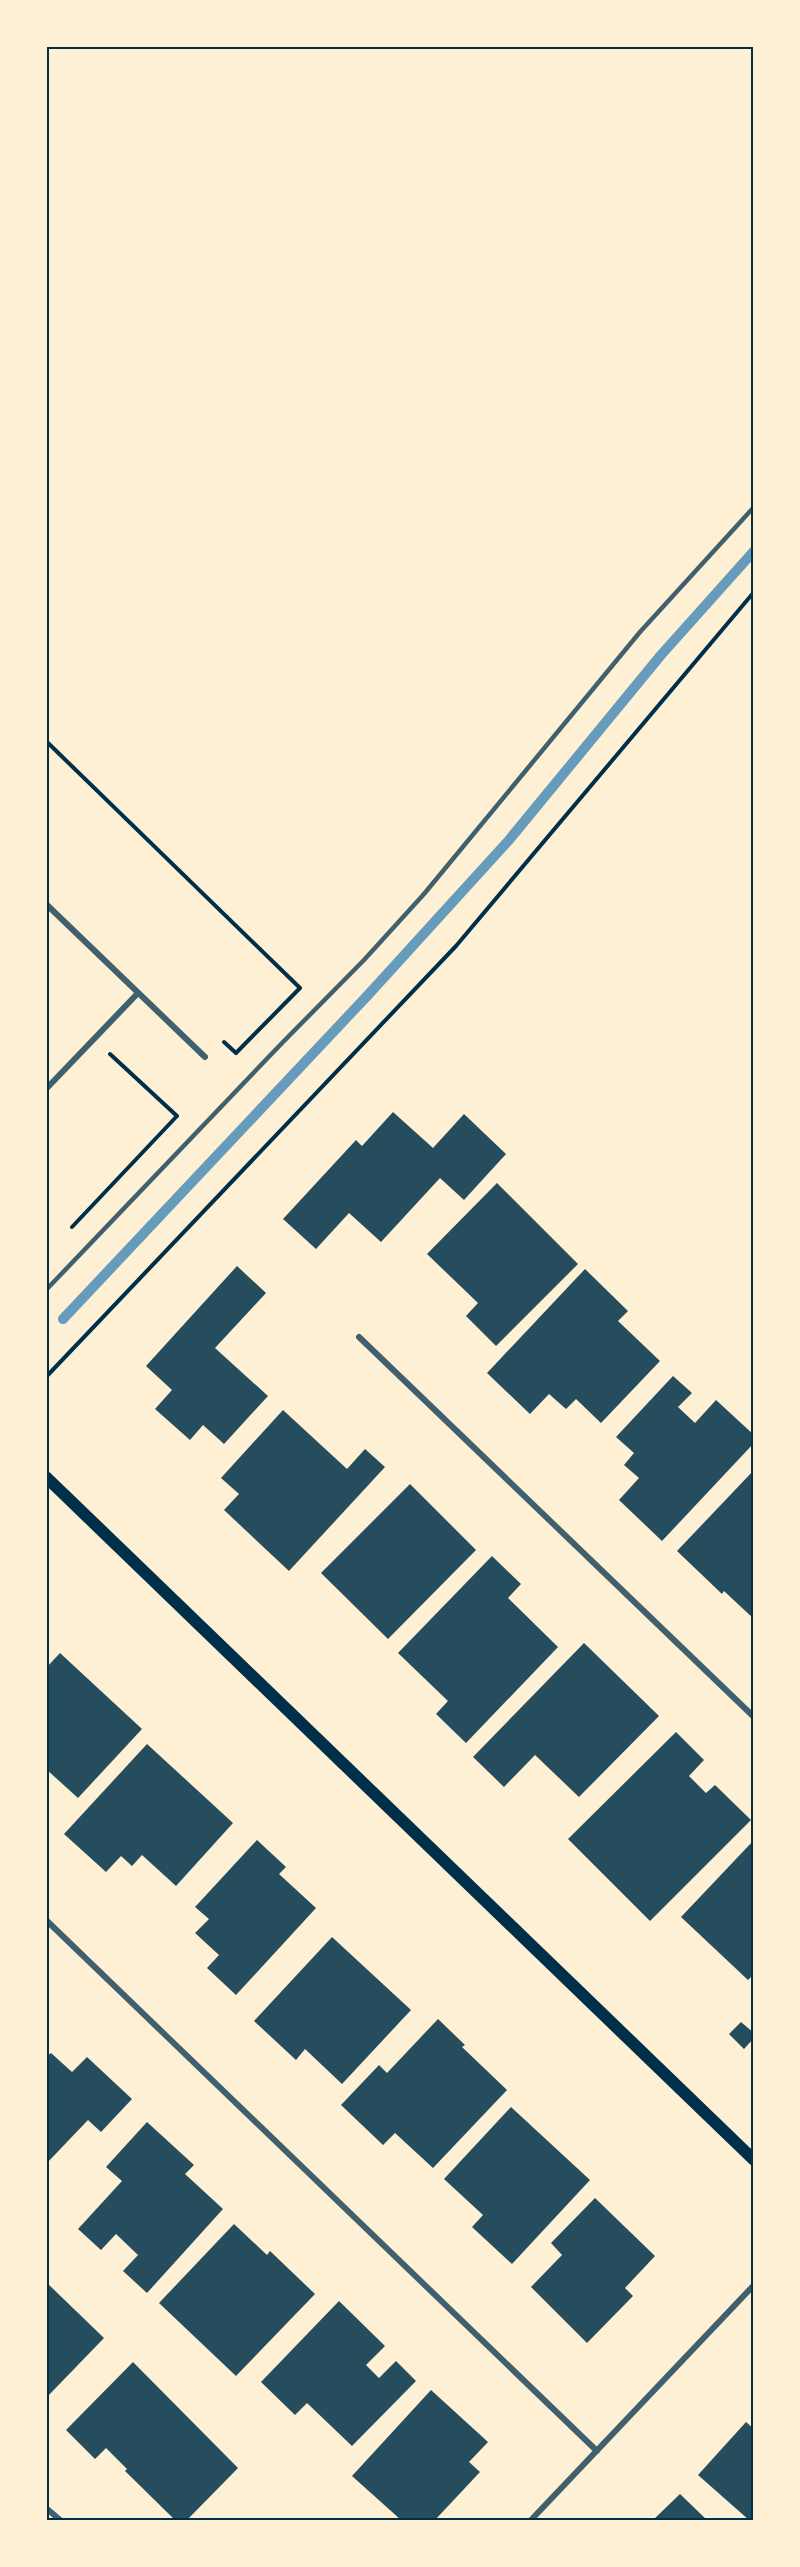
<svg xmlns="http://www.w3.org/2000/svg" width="800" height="2567" font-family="'Alegreya Sans',sans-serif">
  <rect width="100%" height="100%" fill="#fdf0d5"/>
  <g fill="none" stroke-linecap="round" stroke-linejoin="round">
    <path stroke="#669bbc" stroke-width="10" d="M63,1319l305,-324 141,-155 152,-185 93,-104"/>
  </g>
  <path fill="#264d5e" d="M393,1112l40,36 31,-34 42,40 -42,46 -24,-22 -59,64 -32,-29 -33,36 -33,-30 73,-79 6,6z
    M497,1183l81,81 -82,82 -30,-30 12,-13 -51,-49z
    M237,1266l29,27 -51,55 53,48 -44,48 -21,-19 -13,15 -35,-31 17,-19 -26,-24z
    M585,1269l43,42 -10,10 42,40 -59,62 -25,-24 -10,10 -17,-15 -19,20 -43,-41z
    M673,1376l19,17 -14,14 17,16 21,-23 38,35v8l-92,98 -43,-41 20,-22 -15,-13 10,-12 -18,-16z
    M283,1410l64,59 18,-20 20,18 -96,104 -65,-61 15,-16 -18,-16z
    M754,1470v149l-30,-28 -2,3 -45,-43z
    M410,1484l66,66 -88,89 -67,-66z
    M492,1556l29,28 -13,14 50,49 -92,96 -30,-29 12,-13 -50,-48z
    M584,1643l75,73 -80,81 -44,-42 -31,32 -31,-30z
    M60,1653l82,76 -64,69 -32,-29v-101z
    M676,1732l28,28 -15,16 17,17 9,-8 36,35 -101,101 -82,-82z
    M147,1744l86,79 -57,63 -34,-31 -10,11 -11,-10 -15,16 -42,-38z
    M257,1840l29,27 -7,7 37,34 -80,87 -29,-27 12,-13 -24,-22 14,-14 -14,-12z
    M754,1840v134l-6,6 -67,-63z
    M332,1937l79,73 -69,74 -37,-35 -9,11 -42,-39z
    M438,2019l27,26 -3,2 45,43 -74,78 -38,-35 -12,12 -42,-40 38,-40 8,8z
    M741,2022l13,11v5l-10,11 -15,-15z
    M51,2053l21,19 15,-15 45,42 -31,33 -13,-12 -42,44v-107z
    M511,2107l79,73 -78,84 -40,-37 11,-12 -39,-36z
    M147,2122l47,43 -9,9 38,35 -76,84 -24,-22 15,-16 -22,-21 -15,16 -23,-21 44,-48 -16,-14z
    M595,2198l60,58 -30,32 8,8 -46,47 -56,-56 31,-32 -11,-12z
    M234,2224l33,31 3,-4 45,43 -79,82 -77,-73z
    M46,2282l58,56 -58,60z
    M339,2301l46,45 -19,19 13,13 17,-17 20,20 -64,65 -45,-43 -12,12 -34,-33z
    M133,2362l105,106 -51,52h-12l-50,-49 2,-2 -21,-21 -11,11 -29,-29z
    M431,2390l57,52 -19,20 11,10 -45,48h-34l-49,-44z
    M746,2422l8,7v91h-5l-51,-45z
    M680,2494l27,26h-54z"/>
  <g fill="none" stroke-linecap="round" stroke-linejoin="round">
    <path stroke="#003049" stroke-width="4" d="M46,741l254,247 -64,65 -12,-11
      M72,1227l105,-111 -67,-62
      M46,1377l410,-431 298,-354"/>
    <path stroke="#3f606c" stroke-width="4.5" d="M46,1290l237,-248 81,-82 60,-66 216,-262 114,-125"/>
    <path stroke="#3f606c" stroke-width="6" d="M46,904l159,153
      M46,1089l92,-96
      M359,1337l395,380
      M46,1920l551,531
      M46,2508l14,12
      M531,2520l223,-235"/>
    <path stroke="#003049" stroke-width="12" d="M46,1477l708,683"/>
  </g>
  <rect width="800" height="2567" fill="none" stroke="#fdf0d5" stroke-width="96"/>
  <rect x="48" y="48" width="704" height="2471" fill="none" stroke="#003049" stroke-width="2"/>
</svg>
